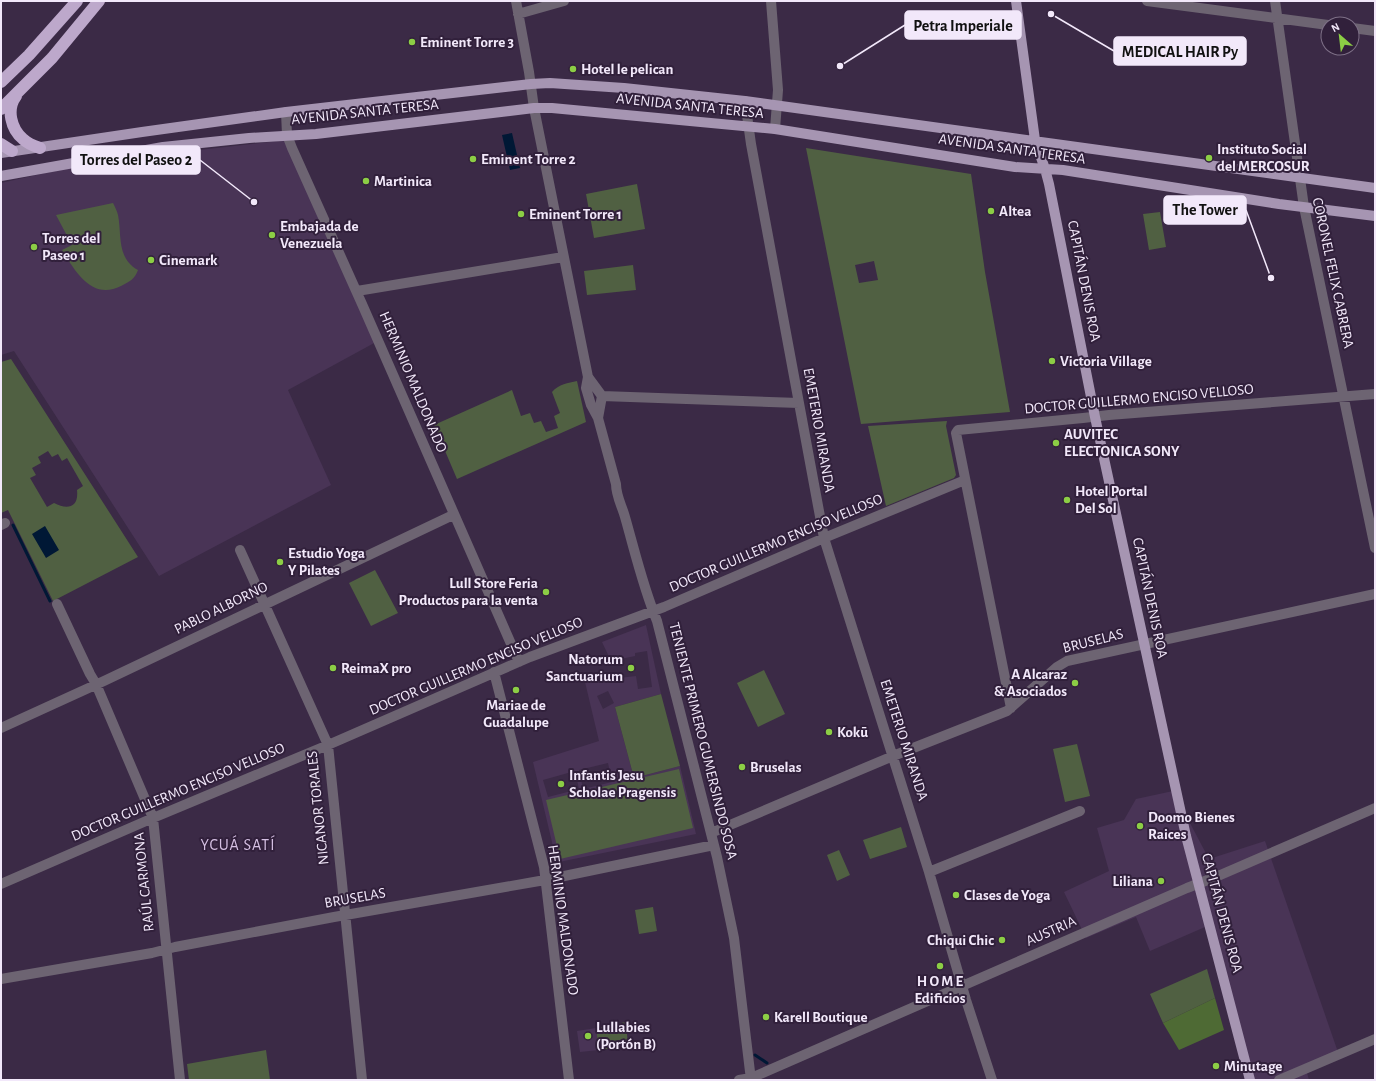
<svg xmlns="http://www.w3.org/2000/svg" width="1376" height="1081" font-family="'Alegreya Sans',sans-serif">
  <rect width="100%" height="100%" fill="#3b2a46"/>
  <path fill="#493456" fill-rule="evenodd" d="M286,140l90,202 -88,48 43,95 -172,91 -145,-225 -13,4v-172l44,-10 75,-14z
    M646,625l15,69 -46,13 19,71 46,-12 16,68 -137,28 -3,-3 -23,-97 66,-21 -14,-59 51,-6 2,13 14,-2 -5,-36 -12,2v3l-24,5 -9,-19zM608,691l6,12 -11,6 -6,-13zM608,763l4,19 -29,7 -4,-19zM575,771l4,18 -31,8 -5,-17z
    M1173,791l36,68 56,-18 75,217 -33,15 2,7h-61l-43,-153 -55,24 -14,-34 -50,21 -22,-46 45,-21 -12,-43 27,-8 12,-21z
    M596,1028l3,22 -19,2 -3,-21z"/>
  <path fill="#506042" fill-rule="evenodd" d="M806,148l165,26 14,98 25,140 -149,12zM874,261l4,19 -19,3 -4,-18z
    M637,184l8,45 -51,9 -8,-44z
    M113,203c2,4 4,8 5,12 4,19 -2,43 20,55 -3,9 -9,12 -17,16 -29,15 -46,-15 -59,-36l10,-5 -16,-30z
    M1160,212l6,35 -17,3 -6,-36z
    M633,265l3,25 -49,5 -3,-24z
    M11,359l127,198 -85,44 -45,-91 -7,3v-151zM48,451l4,6 6,-3 4,7 5,-3 16,28 -6,4c2,18 -10,20 -23,13l-7,4 -17,-29 6,-3 -4,-7 9,-5 -3,-6z
    M577,381l9,41 -129,57 -23,-54 78,-35 9,26 9,-3 4,10 7,-2 5,11 12,-4 -4,-12 6,-3 -8,-21c7,-8 16,-9 25,-11z
    M947,421l-1,5 10,49 -2,3 -68,28 -18,-80z
    M375,570l23,43 -27,13 -22,-43z
    M764,670l21,44 -27,13 -21,-44z
    M661,694l19,72 -46,12 -19,-71z
    M1077,744l13,52 -25,6 -12,-53z
    M679,769l14,59 -133,31 -14,-59z
    M901,827l6,20 -37,12 -7,-19z
    M839,850l11,25 -13,6 -10,-26z
    M653,907l4,24 -18,3 -4,-24z
    M1207,969l8,29 -52,25 -13,-29z
    M626,1022l2,24 -29,4 -3,-22z
    M266,1050l4,30h-81l-2,-16z"/>
  <path fill="#4e6a34" d="M1215,998l9,32 -45,20 -16,-27z"/>
  <path fill="#001835" d="M512,133l8,35 -10,2 -8,-35z
    M45,526l14,24 -13,8 -14,-24z"/>
  <g fill="none" stroke-linecap="round" stroke-linejoin="round">
    <path stroke="#001835" stroke-width="3" d="M13,525l37,76
      M755,1055l12,8"/>
    <path stroke="#6d6472" stroke-width="10" d="M516,1l13,71 5,36 54,269 14,19 -4,22
      M771,1l7,89 -3,39
      M1147,1l181,24
      M1275,1l29,206 71,341
      M518,14l46,-13
      M1352,28l23,3
      M745,101l6,43 73,394 105,334 37,128 26,80
      M286,112l1,23 5,13 70,156 157,358
      M357,291l206,-34
      M588,377l-2,11 5,17 7,13 18,66c0,12 6,22 9,33 10,35 18,70 32,104l60,236 17,81 17,142
      M602,396l197,7
      M1,525l4,-2
      M240,550l88,195 34,335
      M57,604l33,70 6,10 57,134 27,262
      M494,672l50,195 25,213
      M1011,708l-55,-275 2,-3 125,-12 26,-3 266,-21
      M1,728l103,-47 349,-166
      M711,833l182,-77 114,-45 50,-44 10,-6 308,-67
      M929,872l151,-61
      M1,884l152,-66 175,-73 202,-88 134,-50 160,-69 141,-58
      M1,979l151,-26 23,-6 159,-30 211,-37 169,-35
      M739,1080l12,-2 436,-190 31,-12 157,-68
      M1279,1080l96,-41"/>
    <path stroke="#a695b2" stroke-width="10" d="M1016,1l19,139 10,29 4,15 46,233 91,419 64,244
      M1,153l141,-21 144,-20 245,-28 19,-1 74,5 121,13 630,87
      M1,176l162,-29 86,-9 67,-4 218,-26h18l223,21 240,38 48,3 216,34 96,12"/>
    <path stroke="#bda8cb" stroke-width="12" d="M1,82l28,-27 48,-54
      M16,96c-10,13 -5,33 7,43 5,5 11,7 17,9
      M1,109l51,-51 47,-57
      M1,144l11,7"/>
  </g>
  <g fill="#8cce45" stroke="#31203b" stroke-width="1.5">
    <circle cx="412" cy="42" r="4"/>
    <circle cx="573" cy="69" r="4"/>
    <circle cx="1209" cy="158" r="4"/>
    <circle cx="473" cy="159" r="4"/>
    <circle cx="366" cy="181" r="4"/>
    <circle cx="991" cy="211" r="4"/>
    <circle cx="521" cy="214" r="4"/>
    <circle cx="272" cy="235" r="4"/>
    <circle cx="34" cy="247" r="4"/>
    <circle cx="151" cy="260" r="4"/>
    <circle cx="1052" cy="361" r="4"/>
    <circle cx="1056" cy="443" r="4"/>
    <circle cx="1067" cy="500" r="4"/>
    <circle cx="280" cy="562" r="4"/>
    <circle cx="546" cy="592" r="4"/>
    <circle cx="333" cy="668" r="4"/>
    <circle cx="631" cy="668" r="4"/>
    <circle cx="1075" cy="683" r="4"/>
    <circle cx="516" cy="690" r="4"/>
    <circle cx="829" cy="732" r="4"/>
    <circle cx="742" cy="767" r="4"/>
    <circle cx="561" cy="784" r="4"/>
    <circle cx="1140" cy="826" r="4"/>
    <circle cx="1161" cy="881" r="4"/>
    <circle cx="956" cy="895" r="4"/>
    <circle cx="1002" cy="940" r="4"/>
    <circle cx="940" cy="966" r="4"/>
    <circle cx="766" cy="1017" r="4"/>
    <circle cx="588" cy="1036" r="4"/>
    <circle cx="1216" cy="1066" r="4"/>
  </g>
  <g text-anchor="middle" dominant-baseline="central" stroke-width="4" stroke-linejoin="round" paint-order="stroke">
    <g font-size="15" font-weight="bold" fill="#f2e8fa" stroke="#31203b" text-anchor="start">
      <text x="420" y="42">Eminent Torre 3</text>
      <text x="581" y="69">Hotel le pelican</text>
      <text x="1217" y="149">Instituto Social<tspan x="1217" dy="17">del MERCOSUR</tspan></text>
      <text x="481" y="159">Eminent Torre 2</text>
      <text x="374" y="181">Martinica</text>
      <text x="999" y="211">Altea</text>
      <text x="529" y="214">Eminent Torre 1</text>
      <text x="280" y="226">Embajada de<tspan x="280" dy="17">Venezuela</tspan></text>
      <text x="42" y="238">Torres del<tspan x="42" dy="17">Paseo 1</tspan></text>
      <text x="159" y="260">Cinemark</text>
      <text x="1060" y="361">Victoria Village</text>
      <text x="1064" y="434">AUVITEC<tspan x="1064" dy="17">ELECTONICA SONY</tspan></text>
      <text x="1075" y="491">Hotel Portal<tspan x="1075" dy="17">Del Sol</tspan></text>
      <text x="288" y="553">Estudio Yoga<tspan x="288" dy="17">Y Pilates</tspan></text>
      <text x="538" y="583" text-anchor="end">Lull Store Feria<tspan x="538" dy="17">Productos para la venta</tspan></text>
      <text x="623" y="659" text-anchor="end">Natorum<tspan x="623" dy="17">Sanctuarium</tspan></text>
      <text x="341" y="668">ReimaX pro</text>
      <text x="1067" y="674" text-anchor="end">A Alcaraz<tspan x="1067" dy="17">&amp; Asociados</tspan></text>
      <text x="516" y="705" text-anchor="middle">Mariae de<tspan x="516" dy="17">Guadalupe</tspan></text>
      <text x="837" y="732">Kokū</text>
      <text x="750" y="767">Bruselas</text>
      <text x="569" y="775">Infantis Jesu<tspan x="569" dy="17">Scholae Pragensis</tspan></text>
      <text x="1148" y="817">Doomo Bienes<tspan x="1148" dy="17">Raices</tspan></text>
      <text x="1153" y="881" text-anchor="end">Liliana</text>
      <text x="964" y="895">Clases de Yoga</text>
      <text x="994" y="940" text-anchor="end">Chiqui Chic</text>
      <text x="940" y="981" text-anchor="middle">H O M E<tspan x="940" dy="17">Edificios</tspan></text>
      <text x="774" y="1017">Karell Boutique</text>
      <text x="596" y="1027">Lullabies<tspan x="596" dy="17">(Portón B)</tspan></text>
      <text x="1224" y="1066">Minutage</text>
    </g>
    <g font-size="15" fill="#f2e8fa" stroke="#31203b">
      <text transform="translate(690 106) rotate(6)">AVENIDA SANTA TERESA</text>
      <text transform="translate(365 112) rotate(-6)">AVENIDA SANTA TERESA</text>
      <text transform="translate(1012 149) rotate(8)">AVENIDA SANTA TERESA</text>
      <text transform="translate(1333 273) rotate(78)">CORONEL FELIX CABRERA</text>
      <text transform="translate(1084 281) rotate(79)">CAPITÁN DENIS ROA</text>
      <text transform="translate(413 382) rotate(67)">HERMINIO MALDONADO</text>
      <text transform="translate(1139 399) rotate(-5)">DOCTOR GUILLERMO ENCISO VELLOSO</text>
      <text transform="translate(819 430) rotate(80)">EMETERIO MIRANDA</text>
      <text transform="translate(776 543) rotate(-23)">DOCTOR GUILLERMO ENCISO VELLOSO</text>
      <text transform="translate(1150 598) rotate(78)">CAPITÁN DENIS ROA</text>
      <text transform="translate(221 608) rotate(-26)">PABLO ALBORNO</text>
      <text transform="translate(1093 641) rotate(-14)">BRUSELAS</text>
      <text transform="translate(476 666) rotate(-23)">DOCTOR GUILLERMO ENCISO VELLOSO</text>
      <text transform="translate(904 740) rotate(72)">EMETERIO MIRANDA</text>
      <text transform="translate(703 741) rotate(76)">TENIENTE PRIMERO GUMERSINDO SOSA</text>
      <text transform="translate(178 792) rotate(-23)">DOCTOR GUILLERMO ENCISO VELLOSO</text>
      <text transform="translate(318 808) rotate(-96)">NICANOR TORALES</text>
      <text transform="translate(144 882) rotate(-96)">RAÚL CARMONA</text>
      <text transform="translate(355 898) rotate(-10)">BRUSELAS</text>
      <text transform="translate(1222 913) rotate(75)">CAPITÁN DENIS ROA</text>
      <text transform="translate(563 920) rotate(82)">HERMINIO MALDONADO</text>
      <text transform="translate(1051 931) rotate(-24)">AUSTRIA</text>
    </g>
    <g font-size="16" letter-spacing="1" fill="#d5c0e3" stroke="#31203b">
      <text x="238" y="845">YCUÁ SATÍ</text>
    </g>
  </g>
  <path fill="none" stroke="#f2e8fa" stroke-width="1.5" d="M840 66L905 25M1051 14L1114 51M254 202L200 160M1271 278L1246 210"/>
  <g fill="#f2e8fa" stroke="#31203b" stroke-width="1.5">
    <circle cx="840" cy="66" r="4"/>
    <circle cx="1051" cy="14" r="4"/>
    <circle cx="254" cy="202" r="4"/>
    <circle cx="1271" cy="278" r="4"/>
  </g>
  <g fill="#f2e8fa" stroke="#f2e8fa" stroke-width="1.5">
    <rect x="905" y="11" width="116" height="28" rx="4"/>
    <rect x="1114" y="37" width="132" height="28" rx="4"/>
    <rect x="72" y="146" width="128" height="28" rx="4"/>
    <rect x="1164" y="196" width="82" height="28" rx="4"/>
  </g>
  <g font-size="16" text-anchor="middle" font-weight="bold" fill="#111">
    <text x="963" y="31">Petra Imperiale</text>
    <text x="1180" y="57">MEDICAL HAIR Py</text>
    <text x="136" y="165">Torres del Paseo 2</text>
    <text x="1205" y="215">The Tower</text>
  </g>
  <rect width="1376" height="1081" fill="none" stroke="#f2e8fa" stroke-width="4"/>
  <g transform="translate(1340 36) rotate(332)"><circle r="19" fill="#31203b" stroke="#7e7087"/>
  <path d="M0-3L7 15L0 10L-7 15Z" fill="#8cce45"/>
  <text y="-6" font-size="11" font-weight="bold" text-anchor="middle" fill="#f2e8fa">N</text>
  </g>
</svg>
